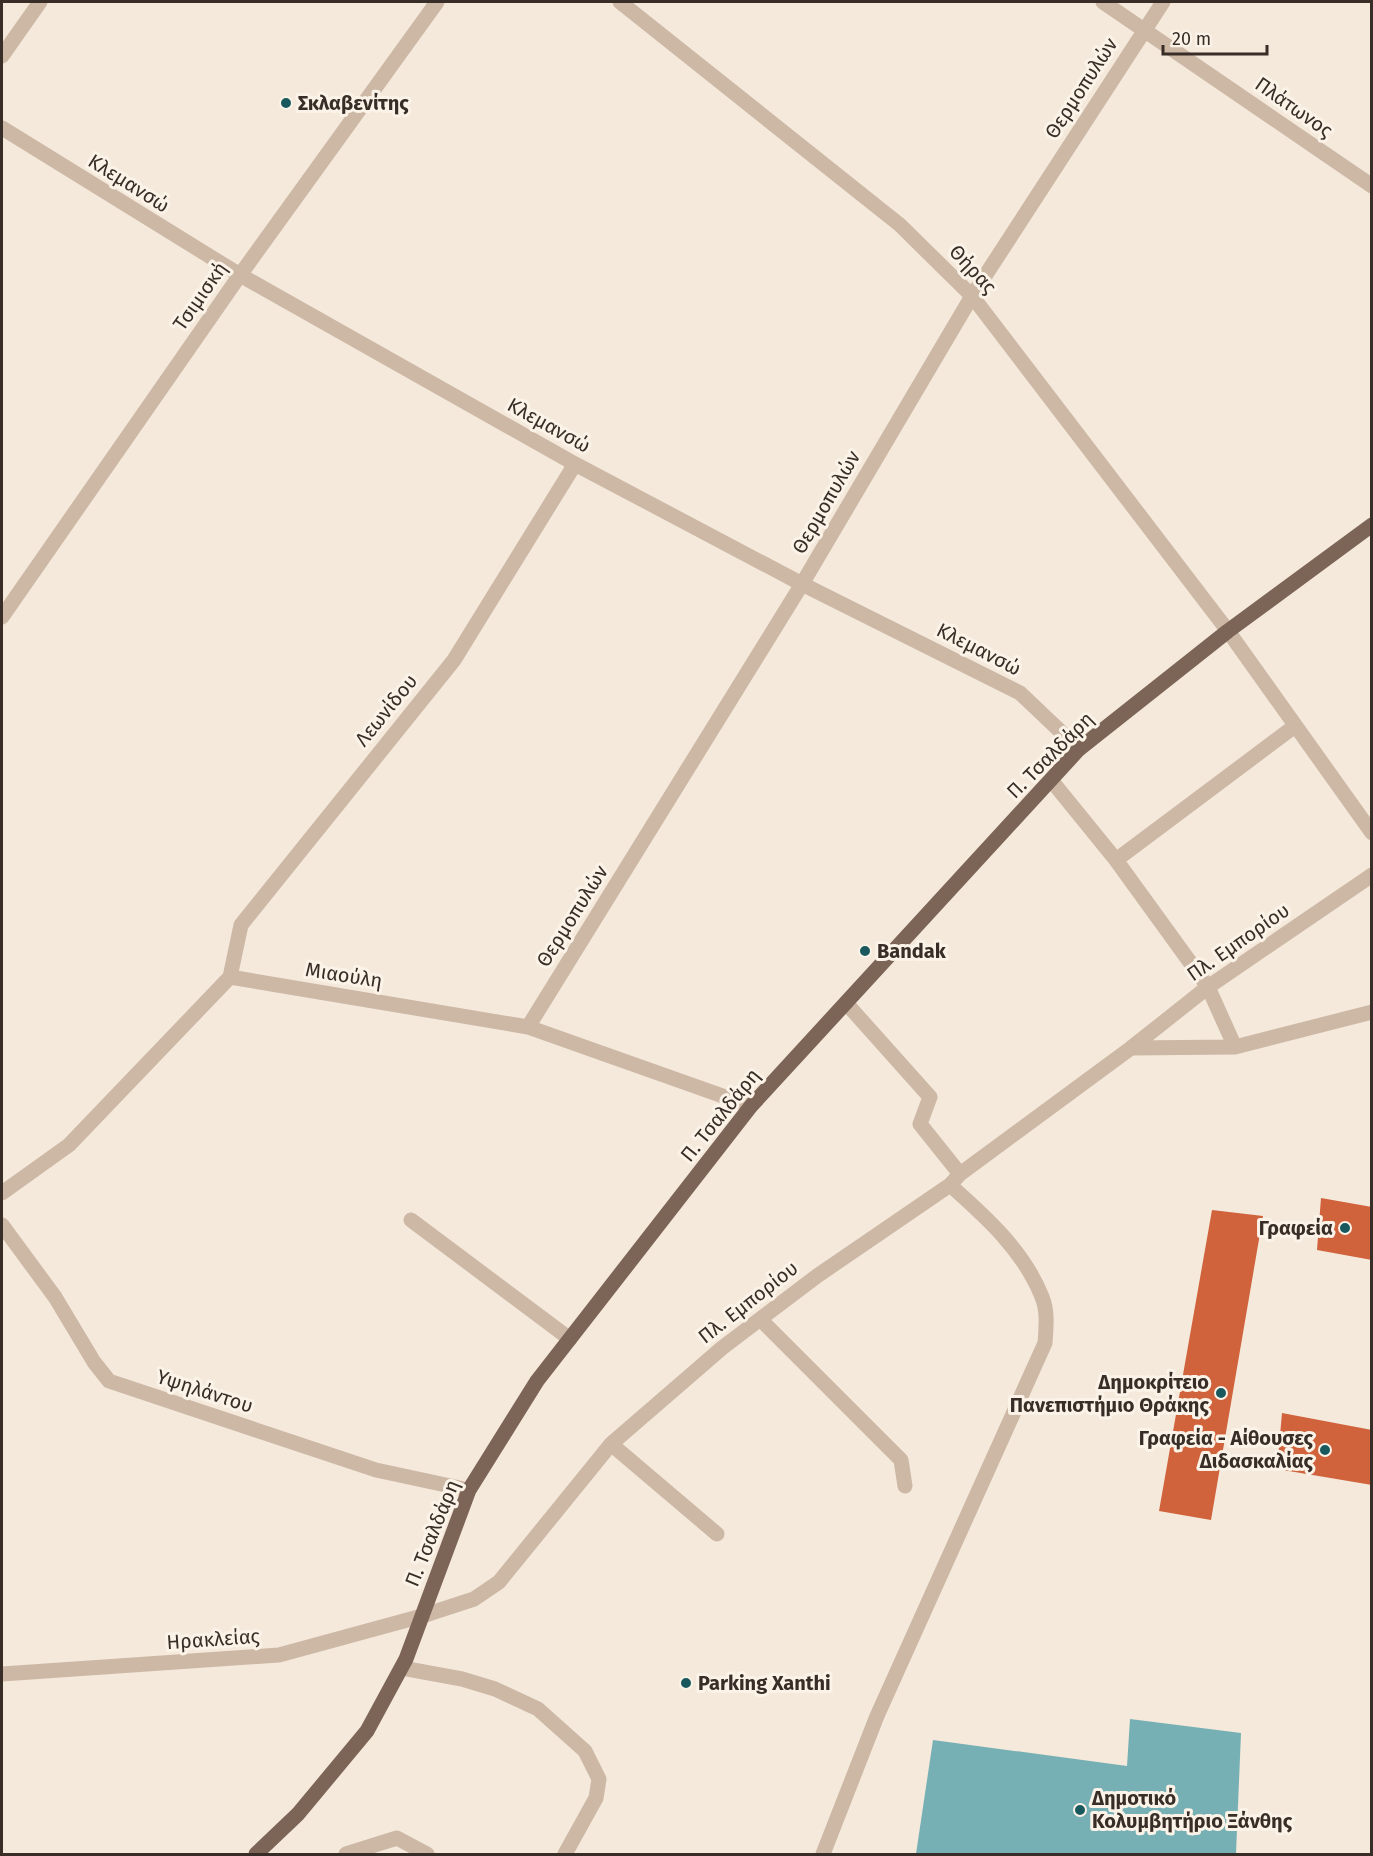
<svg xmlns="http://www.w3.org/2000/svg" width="1373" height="1856" font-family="'Fira Sans',sans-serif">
  <rect width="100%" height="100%" fill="#f4e9db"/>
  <path fill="#77b0b4" d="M1130,1719l111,14 -5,121h-320l17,-114 194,26z"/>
  <path fill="#d0623c" d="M1321,1198l51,9v53l-55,-10z
    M1212,1210l51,6 -52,304 -52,-9z
    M1282,1413l90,17v55l-95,-16z"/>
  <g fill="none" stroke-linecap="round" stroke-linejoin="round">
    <path stroke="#cdb8a6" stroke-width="15" d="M620,2l280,223 72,71 256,335 144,202
      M1103,2l269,184
      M2,56l38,-54
      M2,128l238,147 335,189 227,120 218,109 59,56
      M2,617l238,-342 197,-273
      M1051,780l65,80 92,127 27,60
      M1116,860l179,-134
      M230,977l11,-52 213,-265 121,-196
      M846,1003l84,94 -10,27 40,50
      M528,1027l274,-443 170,-288 191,-294
      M1131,1048l77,-61 164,-112
      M2,1193l67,-48 161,-168 298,50 223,79
      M411,1220l159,119
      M2,1225l53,72 39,65 15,19 267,89 93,20
      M760,1319l141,141 4,26
      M611,1444l106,90
      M402,1668l60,11 33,10 43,20 47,42 14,28 -3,19 -31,56
      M2,1674l277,-19 143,-39 52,-17 25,-17 112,-138 111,-96 95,-72 133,-91 10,-11 171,-126 104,-1 137,-35
      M346,1854l51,-16 30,16
      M823,1854l54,-138 168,-373c1,-15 3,-32 -3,-46 -18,-46 -56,-80 -92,-112"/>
    <path stroke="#7c6457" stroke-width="15" d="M256,1854l42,-40 69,-83 39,-72 63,-169 68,-109 214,-275 328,-357 149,-118 144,-106"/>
  </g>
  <g fill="#19595e" stroke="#fbf3e8" stroke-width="2">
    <circle cx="286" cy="103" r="6"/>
    <circle cx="865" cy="951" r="6"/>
    <circle cx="1345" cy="1228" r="6"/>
    <circle cx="1221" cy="1393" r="6"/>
    <circle cx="1325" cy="1450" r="6"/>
    <circle cx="686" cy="1683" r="6"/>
    <circle cx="1080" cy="1810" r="6"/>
  </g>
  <g text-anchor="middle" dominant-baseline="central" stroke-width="6" stroke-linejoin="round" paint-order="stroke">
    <g font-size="20" fill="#392d27" stroke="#fbf3e8">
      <text transform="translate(1081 88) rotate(-57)">Θερμοπυλών</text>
      <text transform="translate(1294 107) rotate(35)">Πλάτωνος</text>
      <text transform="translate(129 183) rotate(32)">Κλεμανσώ</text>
      <text transform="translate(973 269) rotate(47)">Θήρας</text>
      <text transform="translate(200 296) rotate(-55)">Τσιμισκή</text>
      <text transform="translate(549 425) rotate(29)">Κλεμανσώ</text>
      <text transform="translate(826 502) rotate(-60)">Θερμοπυλών</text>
      <text transform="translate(979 649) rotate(27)">Κλεμανσώ</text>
      <text transform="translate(386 710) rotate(-51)">Λεωνίδου</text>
      <text transform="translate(1050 755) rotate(-45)">Π. Τσαλδάρη</text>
      <text transform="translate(572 916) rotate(-58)">Θερμοπυλών</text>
      <text transform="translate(1238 942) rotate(-35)">Πλ. Εμπορίου</text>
      <text transform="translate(344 975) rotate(9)">Μιαούλη</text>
      <text transform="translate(720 1115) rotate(-51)">Π. Τσαλδάρη</text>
      <text transform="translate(748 1302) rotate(-38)">Πλ. Εμπορίου</text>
      <text transform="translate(205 1391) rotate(18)">Υψηλάντου</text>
      <text transform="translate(432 1533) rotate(-68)">Π. Τσαλδάρη</text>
      <text transform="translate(213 1639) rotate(-4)">Ηρακλείας</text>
    </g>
    <g font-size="20" font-weight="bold" fill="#392d27" stroke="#fbf3e8" text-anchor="start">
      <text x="298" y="103">Σκλαβενίτης</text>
      <text x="877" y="951">Bandak</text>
      <text x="1333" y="1228" text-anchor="end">Γραφεία</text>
      <text x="1209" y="1382" text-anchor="end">Δημοκρίτειο<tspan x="1209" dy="23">Πανεπιστήμιο Θράκης</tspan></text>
      <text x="1313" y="1438" text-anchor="end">Γραφεία - Αίθουσες<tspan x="1313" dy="23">Διδασκαλίας</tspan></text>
      <text x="698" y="1683">Parking Xanthi</text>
      <text x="1092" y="1798">Δημοτικό<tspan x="1092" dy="23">Κολυμβητήριο Ξάνθης</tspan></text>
    </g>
  </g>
  <rect width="1373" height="1856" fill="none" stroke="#392d27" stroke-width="6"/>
  <path d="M1163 45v9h104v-9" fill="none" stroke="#392d27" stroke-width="3"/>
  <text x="1172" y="45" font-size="18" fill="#392d27" stroke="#fbf3e8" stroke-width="4.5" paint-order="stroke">20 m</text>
</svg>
